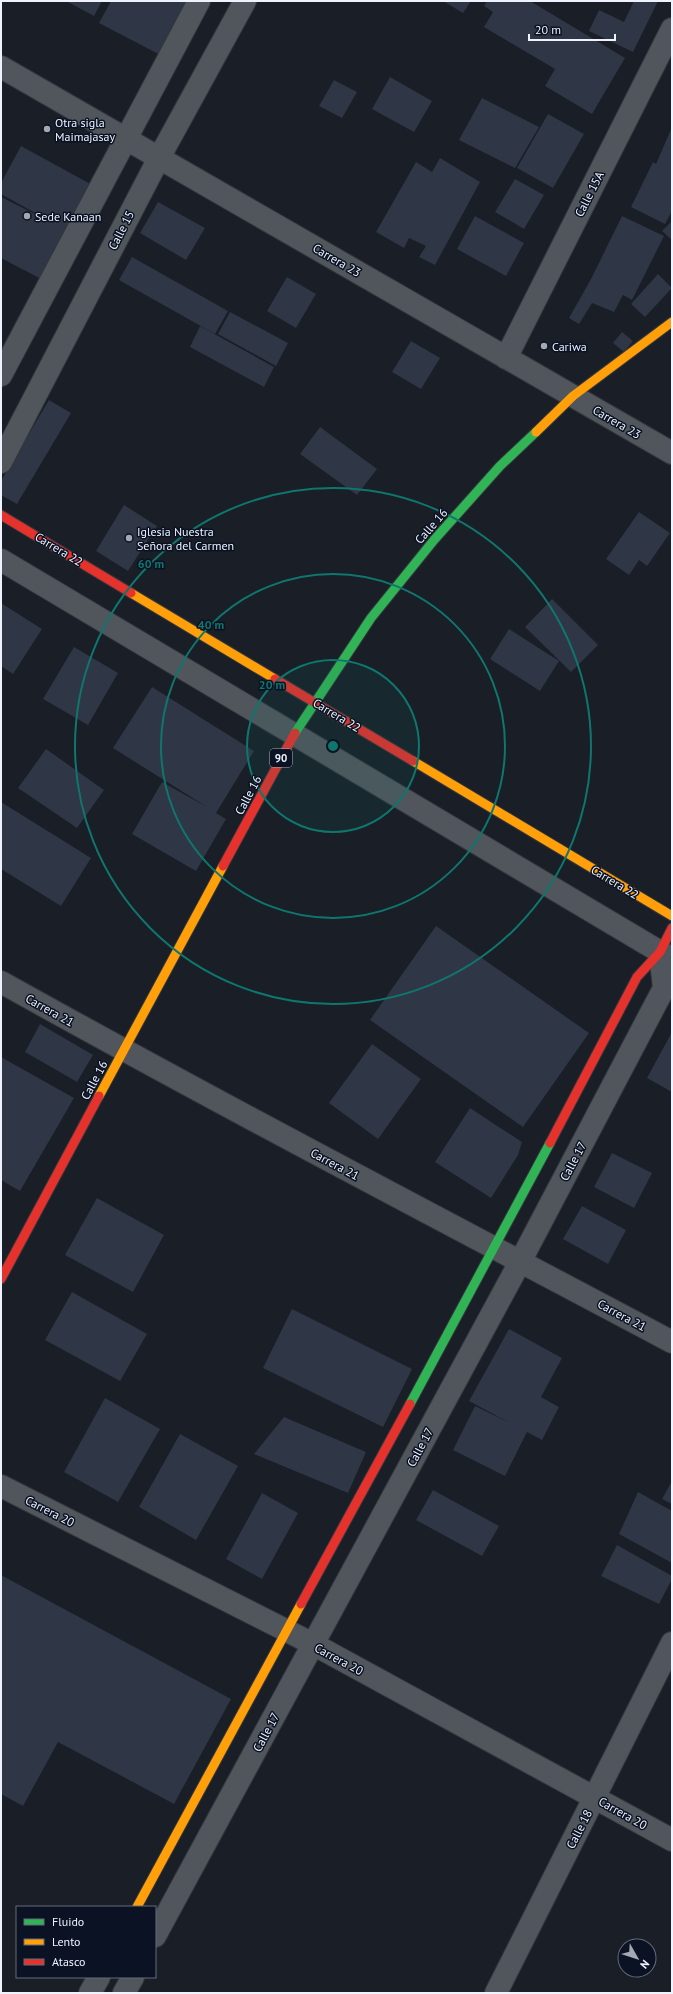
<svg xmlns="http://www.w3.org/2000/svg" width="673" height="1994" font-family="'PT Sans',sans-serif">
  <rect width="100%" height="100%" fill="#191e27"/>
  <path fill="#2f3645" d="M66,1h36l-8,15z
    M111,1h85l-30,57 -67,-35z
    M443,1h28l-8,12z
    M487,1h43l95,57 -33,56 -47,-28 10,-17 -71,-42 9,-15 -9,-6z
    M634,1h24l-25,51 -44,-21 10,-21 25,12z
    M390,77l42,24 -18,31 -42,-23z
    M334,80l23,12 -15,26 -23,-12z
    M482,98l57,29 -24,41 -56,-28z
    M548,114l36,20 -31,54 -36,-20z
    M672,127v84l-7,13 -34,-17 22,-45 3,2z
    M21,146l73,40 -51,94 -42,-22v-61l54,27 -54,-30v-11z
    M440,158l40,24 -45,83 -16,-8 7,-11 -17,-8 -5,10 -28,-16 40,-70 16,10z
    M515,179l29,16 -20,34 -29,-17z
    M158,202l47,26 -19,32 -46,-27z
    M475,216l49,27 -18,33 -49,-27z
    M622,216l42,20 -32,64 -9,-5 -9,17 -22,-9 -13,21 -10,-6 22,-39z
    M672,221v19l-10,-9z
    M132,257l96,54 -13,23 -96,-54z
    M658,274l14,14 -27,29 -14,-13z
    M287,277l29,17 -20,34 -29,-17z
    M230,312l58,31 -12,23 -58,-32z
    M200,326l74,41 -10,20 -74,-40z
    M622,332l11,9 -9,11 -11,-9z
    M411,341l29,17 -19,31 -29,-17z
    M49,400l22,13 -54,91 -16,-9v-14z
    M320,427l57,42 -20,26 -57,-41z
    M124,505l33,21 -29,45 -32,-20z
    M639,512l31,21 -23,33 -8,-6 -10,15 -23,-16z
    M552,599l46,46 -27,27 -46,-45z
    M1,603l41,26 -29,45 -12,-8z
    M509,629l50,32 -19,30 -50,-32z
    M74,647l44,26 -30,52 -45,-26z
    M152,687l102,64 -38,62 10,6 -30,52 -64,-37 30,-52 45,25 -94,-59z
    M46,749l58,41 -27,38 -59,-40z
    M1,802l90,56 -30,48 -60,-37z
    M436,926l153,107 -66,94 -153,-107z
    M40,1024l53,31 -16,27 -52,-30z
    M672,1032v60l-25,-14z
    M372,1044l49,35 -43,60 -49,-36z
    M1,1057l73,41 -54,93 -19,-11z
    M470,1108l52,34 -4,13 -27,43 -56,-36z
    M612,1153l40,20 -18,35 -40,-21z
    M97,1198l67,37 -31,57 -68,-37z
    M582,1206l44,24 -18,34 -45,-25z
    M72,1292l75,42 -27,47 -75,-41z
    M292,1309l120,60 -29,58 -120,-59z
    M509,1329l53,29 -21,39 18,10 -17,33 -15,-8 -22,44 -52,-26 22,-44 35,17 -41,-22z
    M105,1398l55,31 -42,73 -54,-30z
    M284,1417l82,35 -18,41 -94,-39z
    M180,1434l58,32 -42,74 -57,-33z
    M672,1481v23l-10,-5z
    M433,1490l66,36 -17,30 -66,-36z
    M638,1492l34,19v52l-53,-29z
    M262,1493l36,20 -36,66 -36,-20z
    M617,1545l55,31v3l-13,25 -58,-28z
    M1,1575l230,124 -57,105 -116,-62 -35,64 -22,-12z"/>
  <g fill="none" stroke-linecap="round" stroke-linejoin="round">
    <g stroke="#34373e" stroke-width="24">
      <path id="street" d="M1,67l671,386
        M506,358l166,-329
        M1,375l198,-374
        M1,462l158,-304 86,-157
        M1,560l671,399
        M1,982c222,124 447,241 671,360
        M1,1486l312,158 359,196
        M155,1936l365,-674 144,-274 -4,-36
        M90,1993l9,-16
        M124,1993l9,-16
        M496,1993l176,-350"/>
    </g>
    <g stroke="#34373e" stroke-width="11">
      <path id="fast" d="M295,733l76,-115 63,-78 66,-74 36,-34
        M410,1404l140,-261"/>
    </g>
    <g stroke="#34373e" stroke-width="11">
      <path id="slow" d="M536,432l37,-36 99,-74
        M131,593l144,86
        M413,761l259,155
        M99,1096l124,-230
        M137,1907l164,-303"/>
    </g>
    <g stroke="#34373e" stroke-width="11">
      <path id="jam" d="M1,515l130,78
        M275,679l138,82
        M223,866l72,-133
        M550,1143l87,-166 23,-25 12,-24
        M1,1279l98,-183
        M301,1604l109,-200"/>
    </g>
    <use href="#street" stroke="#51565d" stroke-width="22"/>
    <use href="#fast" stroke="#30b455" stroke-width="9"/>
    <use href="#slow" stroke="#ff9f0a" stroke-width="9"/>
    <use href="#jam" stroke="#e5322d" stroke-width="9"/>
  </g>
  <circle cx="333" cy="746" r="86" fill="#0f766e" fill-opacity=".12"/>
  <g fill="none" stroke="#0f766e" stroke-width="2">
    <circle cx="333" cy="746" r="86"/>
    <circle cx="333" cy="746" r="172"/>
    <circle cx="333" cy="746" r="258"/>
  </g>
  <g fill="#a3a8b2" stroke="#0a1223" stroke-width="1.5">
    <circle cx="47" cy="129" r="4"/>
    <circle cx="27" cy="216" r="4"/>
    <circle cx="544" cy="346" r="4"/>
    <circle cx="129" cy="538" r="4"/>
  </g>
  <g text-anchor="middle" dominant-baseline="central" stroke-width="3" stroke-linejoin="round" paint-order="stroke">
    <rect fill="#0a1223" stroke="#aab0bc" stroke-width="1" x="270" y="749" width="22" height="18" rx="3"/>
    <g font-size="11" font-weight="bold" fill="#eef3fd">
      <text x="281" y="758">90</text>
    </g>
    <g font-size="12" fill="#eef3fd" stroke="#0a1223" text-anchor="start">
      <text x="55" y="122">Otra sigla<tspan x="55" dy="14">Maimajasay</tspan></text>
      <text x="35" y="216">Sede Kanaan</text>
      <text x="552" y="346">Cariwa</text>
      <text x="137" y="531">Iglesia Nuestra<tspan x="137" dy="14">Señora del Carmen</tspan></text>
    </g>
    <g font-size="12" fill="#eef3fd" stroke="#0a1223">
      <text transform="translate(589 194) rotate(-63)">Calle 15A</text>
      <text transform="translate(121 230) rotate(-63)">Calle 15</text>
      <text transform="translate(337 260) rotate(30)">Carrera 23</text>
      <text transform="translate(617 422) rotate(30)">Carrera 23</text>
      <text transform="translate(431 526) rotate(-49)">Calle 16</text>
      <text transform="translate(59 549) rotate(31)">Carrera 22</text>
      <text transform="translate(337 715) rotate(31)">Carrera 22</text>
      <text transform="translate(248 795) rotate(-62)">Calle 16</text>
      <text transform="translate(615 882) rotate(31)">Carrera 22</text>
      <text transform="translate(50 1010) rotate(29)">Carrera 21</text>
      <text transform="translate(94 1080) rotate(-62)">Calle 16</text>
      <text transform="translate(573 1161) rotate(-62)">Calle 17</text>
      <text transform="translate(335 1164) rotate(28)">Carrera 21</text>
      <text transform="translate(622 1315) rotate(28)">Carrera 21</text>
      <text transform="translate(420 1447) rotate(-62)">Calle 17</text>
      <text transform="translate(50 1511) rotate(27)">Carrera 20</text>
      <text transform="translate(339 1659) rotate(28)">Carrera 20</text>
      <text transform="translate(266 1732) rotate(-62)">Calle 17</text>
      <text transform="translate(623 1813) rotate(29)">Carrera 20</text>
      <text transform="translate(579 1829) rotate(-63)">Calle 18</text>
    </g>
  </g>
  <circle cx="333" cy="746" r="6" fill="#0f766e" stroke="#0a1223" stroke-width="2"/>
  <g font-size="12" text-anchor="middle" font-weight="bold" fill="#0f766e" stroke="#0a1223" stroke-width="3" stroke-linejoin="round" paint-order="stroke">
    <text x="151" y="568">60 m</text>
    <text x="211" y="629">40 m</text>
    <text x="272" y="689">20 m</text>
  </g>
  <rect width="673" height="1994" fill="none" stroke="#eef3fd" stroke-width="4"/>
  <rect x="16" y="1906" width="140" height="72" fill="#0a1223" stroke="#656c7a"/>
  <rect x="24" y="1919" width="20" height="6" fill="#30b455" stroke="#656c7a"/>
  <text x="52" y="1926" font-size="12" fill="#eef3fd">Fluido</text>
  <rect x="24" y="1939" width="20" height="6" fill="#ff9f0a" stroke="#656c7a"/>
  <text x="52" y="1946" font-size="12" fill="#eef3fd">Lento</text>
  <rect x="24" y="1959" width="20" height="6" fill="#e5322d" stroke="#656c7a"/>
  <text x="52" y="1966" font-size="12" fill="#eef3fd">Atasco</text>
  <g transform="translate(637 1958) rotate(129)"><circle r="19" fill="#0a1223" stroke="#656c7a"/>
  <path d="M0-3L7 15L0 10L-7 15Z" fill="#a3a8b2"/>
  <text y="-6" font-size="11" font-weight="bold" text-anchor="middle" fill="#eef3fd">N</text>
  </g>
  <path d="M529 34v6h86v-6" fill="none" stroke="#eef3fd" stroke-width="2"/>
  <text x="535" y="34" font-size="12" fill="#eef3fd" stroke="#0a1223" stroke-width="3" paint-order="stroke">20 m</text>
</svg>
